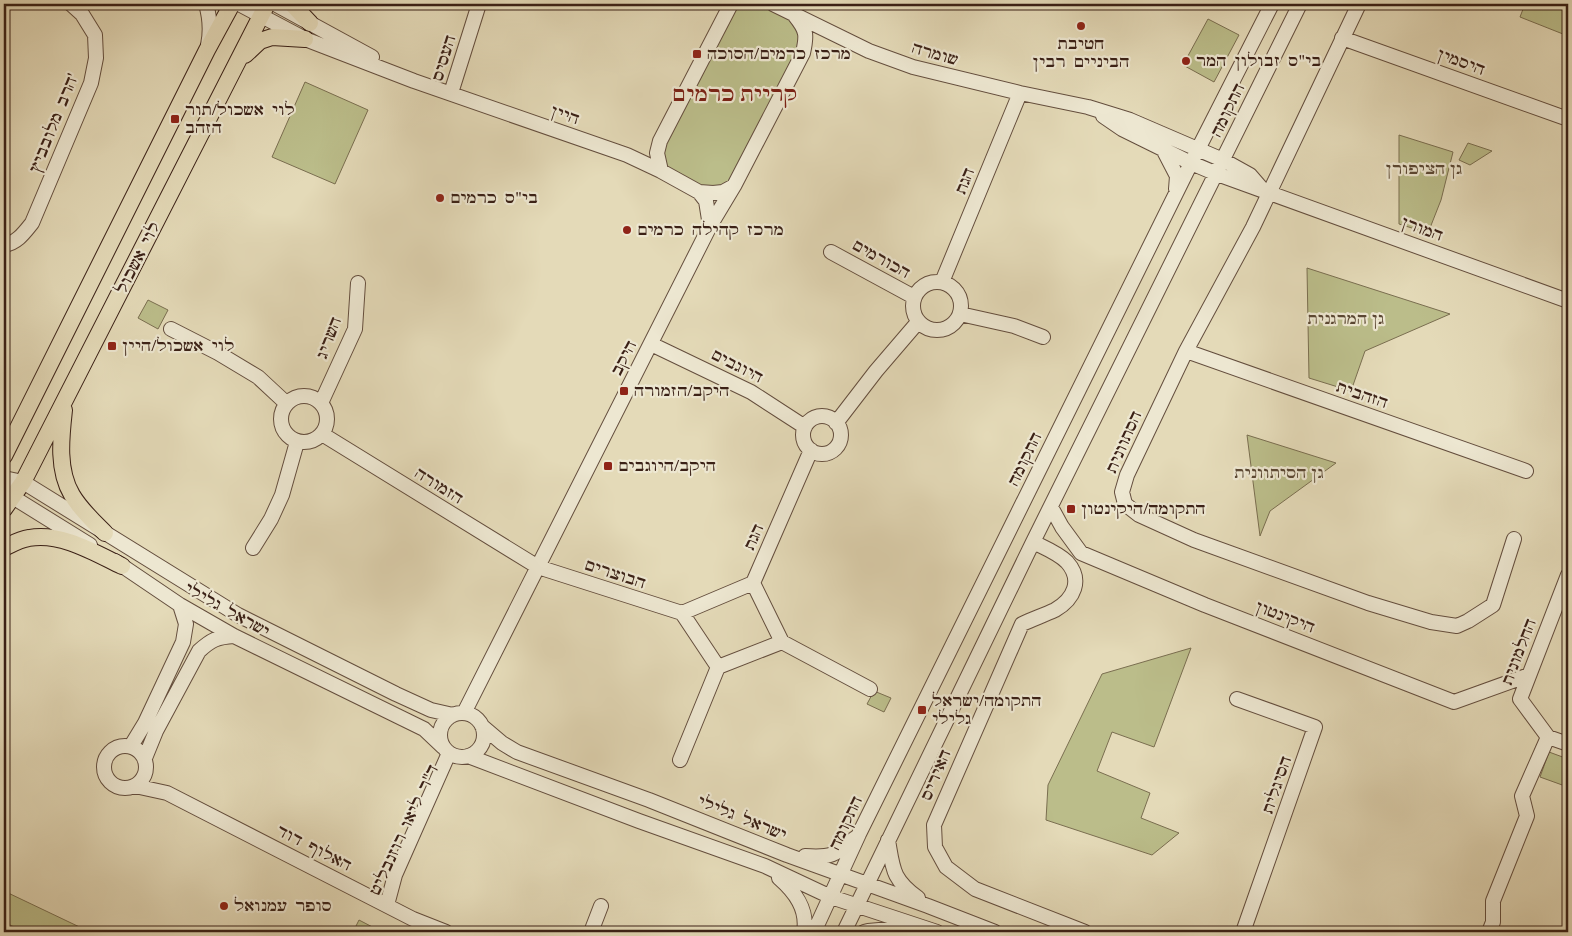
<svg xmlns="http://www.w3.org/2000/svg" width="1572" height="936" font-family="Cardo,'Frank Ruhl Libre',serif">
  <rect width="100%" height="100%" fill="#e4dab8"/>
  <filter id="stains"><feTurbulence type="fractalNoise" baseFrequency=".004" numOctaves="4"/><feColorMatrix values="0 0 0 0 .2 0 0 0 0 .09 0 0 0 0 .02 0 0 0 .5 -.17"/></filter>
  <radialGradient id="worn" r=".72"><stop offset=".6" stop-color="#630" stop-opacity="0"/><stop offset="1" stop-color="#630" stop-opacity=".3"/></radialGradient>
  <path fill="#bbbd8a" stroke="#7a6e50" d="M731,4h42l22,12 11,23 -72,147 -21,7 -52,-22 -1,-30z
    M1525,4h43v32l-48,-19z
    M1208,19l31,16 -25,47 -31,-17z
    M305,82l63,28 -33,74 -63,-27z
    M1399,135l54,17 -12,48 -13,33 -29,-9z
    M1468,143l24,8 -22,14 -11,-5z
    M1307,268l143,46 -85,37 -14,40 -42,-13z
    M148,300l20,10 -10,19 -20,-11z
    M1247,435l89,28 -66,48 -10,25z
    M1191,648l-37,99 -42,-15 -15,39 53,22 -9,25 38,15 -27,22 -106,-35 2,-35 54,-111z
    M874,691l17,7 -7,14 -17,-8z
    M1549,752l19,7v17l-3,10 -25,-9z
    M4,891l86,41h-66l-20,-10z
    M359,920l23,12h-29z"/>
  <g fill="none" stroke-linecap="round" stroke-linejoin="round">
    <g stroke="#644e3e" stroke-width="16">
      <path id="minor" d="M206,4c4,14 5,27 2,41
        M239,4l66,35 109,42 213,74 34,16 38,21 14,1 10,-1 11,-6
        M275,4l97,53
        M773,4l96,47 44,16 107,26 68,14 42,13 93,40 27,15 13,15
        M1359,4l-106,223 -67,124 -59,124 -5,17 3,12 14,11 55,25 174,63 63,19 26,4 11,-5 25,-16 21,-66
        M1342,38l226,81
        M451,93l28,-89
        M1103,116l19,13 69,34 26,11 351,127
        M1163,149l14,27 -1,13
        M661,171l-4,-18 3,-12 71,-137
        M699,192l7,9 4,25
        M4,245c13,-2 20,-12 28,-22l59,-140 5,-25 -1,-23 -13,-21 -11,-10
        M831,252l83,45
        M913 306a24 24 0 1 1 48 0a24 24 0 1 1-48 0Z
        M942,282l78,-189
        M960,314l54,12 29,11
        M171,329l47,24 40,24 28,26
        M651,344l100,48 54,35
        M1186,351l340,120
        M281 419a23 23 0 1 1 46 0a23 23 0 1 1-46 0Z
        M321,403l34,-74 3,-46
        M803 435a19 19 0 1 1 38 0a19 19 0 1 1-38 0Z
        M836,423l40,-52 42,-49
        M322,434l216,133 144,46
        M4,478l19,4 215,133 158,79 35,16 22,5
        M4,488l7,8 79,49
        M1051,507l11,20 19,26 124,52 249,97 75,-27
        M1033,542c12,6 25,11 34,20 16,18 7,37 -12,48 -11,5 -22,9 -33,14l-88,201 1,22 11,20 29,22 110,43
        M253,548l18,-29 11,-24 15,-53
        M115,561l65,44 54,31 190,93 19,18
        M753,583l29,59 -64,25 -36,-54z
        M753,583l58,-133
        M782,642l88,47
        M1237,699l78,28 -72,205
        M464,713l246,-487 24,-40 69,-133c4,-18 4,-22 -8,-37
        M440 735a22 22 0 1 1 44 0a22 22 0 1 1-44 0Z
        M482,726l20,17 15,9 132,48 138,55 141,51 67,26
        M1548,737l20,7
        M104 767a21 21 0 1 1 42 0a21 21 0 1 1-42 0Z
        M131,746l14,-23 38,-81 3,-18 -6,-19
        M468,756l171,65 126,45 66,31 106,35
        M145,758l11,-27 43,-80c12,-11 18,-14 35,-15
        M680,760l38,-93
        M135,786l32,7 246,126 33,13
        M888,840c5,29 4,39 30,58
        M805,856c27,2 30,-1 50,-18
        M779,878c16,14 29,31 25,54
        M387,905l8,-30 54,-122
        M591,932l10,-26
        M814,932l45,-98 332,-671 81,-159
        M844,932l189,-390 267,-538
        M864,932l4,-1 45,-4
        M1489,932l4,-10v-21l34,-85 -5,-20 26,-59 -28,-38 48,-124"/>
    </g>
    <g stroke="#3a2016" stroke-width="18">
      <path id="major" d="M292,4l18,19
        M245,55l15,-14 12,-4 33,2
        M64,410c-3,27 -7,60 8,85 8,14 21,26 33,38
        M4,456l203,-406 25,-46
        M4,509l19,-27 244,-478
        M4,548c8,-4 16,-9 25,-10 32,-6 66,15 93,28"/>
    </g>
    <use href="#minor" stroke="#ede7d1" stroke-width="14"/>
    <use href="#major" stroke="#e4dab8" stroke-width="16"/>
  </g>
  <g fill="#8f2418" stroke="#ede7d1" stroke-width="2">
    <circle cx="1081" cy="26" r="5"/>
    <rect x="692" y="49" width="10" height="10" rx="2.5"/>
    <circle cx="1186" cy="61" r="5"/>
    <rect x="170" y="114" width="10" height="10" rx="2.5"/>
    <circle cx="440" cy="198" r="5"/>
    <circle cx="627" cy="230" r="5"/>
    <rect x="107" y="341" width="10" height="10" rx="2.5"/>
    <rect x="619" y="386" width="10" height="10" rx="2.5"/>
    <rect x="603" y="461" width="10" height="10" rx="2.5"/>
    <rect x="1066" y="504" width="10" height="10" rx="2.5"/>
    <rect x="917" y="705" width="10" height="10" rx="2.5"/>
    <circle cx="224" cy="906" r="5"/>
  </g>
  <g text-anchor="middle" dominant-baseline="central" stroke-width="4.5" stroke-linejoin="round" paint-order="stroke">
    <g font-size="16" fill="#3a2016" stroke="#ede7d1" text-anchor="start">
      <text x="1081" y="44" text-anchor="middle">חטיבת<tspan x="1081" dy="18">הביניים רבין</tspan></text>
      <text x="707" y="54">מרכז כרמים/הסוכה</text>
      <text x="1196" y="61">בי"ס זבולון המר</text>
      <text x="185" y="110">לוי אשכול/תור<tspan x="185" dy="18">הזהב</tspan></text>
      <text x="450" y="198">בי"ס כרמים</text>
      <text x="637" y="230">מרכז קהילה כרמים</text>
      <text x="122" y="346">לוי אשכול/היין</text>
      <text x="634" y="391">היקב/הזמורה</text>
      <text x="618" y="466">היקב/היוגבים</text>
      <text x="1081" y="509">התקומה/היקינטון</text>
      <text x="932" y="701">התקומה/ישראל<tspan x="932" dy="18">גלילי</tspan></text>
      <text x="234" y="906">סופר עמנואל</text>
    </g>
    <g font-size="16" fill="#3a2016" stroke="#ede7d1">
      <text transform="translate(935 54) rotate(16)">שומרה</text>
      <text transform="translate(444 58) rotate(-73)">העסיס</text>
      <text transform="translate(1461 62) rotate(20)">היסמין</text>
      <text transform="translate(1228 110) rotate(-64)">התקומה</text>
      <text transform="translate(565 115) rotate(19)">היין</text>
      <text transform="translate(54 123) rotate(-68)">הרב מלובביץ'</text>
      <text transform="translate(965 181) rotate(-68)">הגת</text>
      <text transform="translate(1422 229) rotate(20)">המורן</text>
      <text transform="translate(138 258) rotate(-63)">לוי אשכול</text>
      <text transform="translate(881 259) rotate(29)">הכורמים</text>
      <text transform="translate(329 338) rotate(-69)">השריג</text>
      <text transform="translate(624 358) rotate(-63)">היקב</text>
      <text transform="translate(737 366) rotate(27)">היוגבים</text>
      <text transform="translate(1362 395) rotate(19)">הזהבית</text>
      <text transform="translate(1124 442) rotate(-66)">הסתוונית</text>
      <text transform="translate(1025 459) rotate(-64)">התקומה</text>
      <text transform="translate(439 486) rotate(32)">הזמורה</text>
      <text transform="translate(754 537) rotate(-66)">הגת</text>
      <text transform="translate(615 574) rotate(18)">הבוצרים</text>
      <text transform="translate(227 610) rotate(29)">ישראל גלילי</text>
      <text transform="translate(1285 617) rotate(21)">היקינטון</text>
      <text transform="translate(1519 652) rotate(-69)">החלמונית</text>
      <text transform="translate(936 775) rotate(-67)">האיריס</text>
      <text transform="translate(1277 785) rotate(-71)">הסיגלית</text>
      <text transform="translate(742 818) rotate(22)">ישראל גלילי</text>
      <text transform="translate(846 823) rotate(-65)">התקומה</text>
      <text transform="translate(404 830) rotate(-65)">ד"ר ליאו רוזנבליט</text>
      <text transform="translate(314 848) rotate(27)">האלוף דוד</text>
    </g>
    <g font-size="16" font-style="italic" fill="#5a4733" stroke="#ede7d1">
      <text x="1424" y="169">גן הציפורן</text>
      <text x="1346" y="319">גן המרגנית</text>
      <text x="1279" y="473">גן הסיתוונית</text>
    </g>
    <g font-size="21" font-weight="bold" fill="#7a1f14" stroke="#ede7d1">
      <text x="735" y="94">קריית כרמים</text>
    </g>
  </g>
  <rect width="1572" height="936" fill="none" stroke="#e4dab8" stroke-width="20"/>
  <rect x="5" y="5" width="1562" height="926" fill="none" stroke="#3a2016" stroke-width="2.5"/>
  <rect x="10" y="10" width="1552" height="916" fill="none" stroke="#3a2016"/>
  <rect width="100%" height="100%" filter="url(#stains)"/>
  <rect width="100%" height="100%" fill="url(#worn)"/>
</svg>
